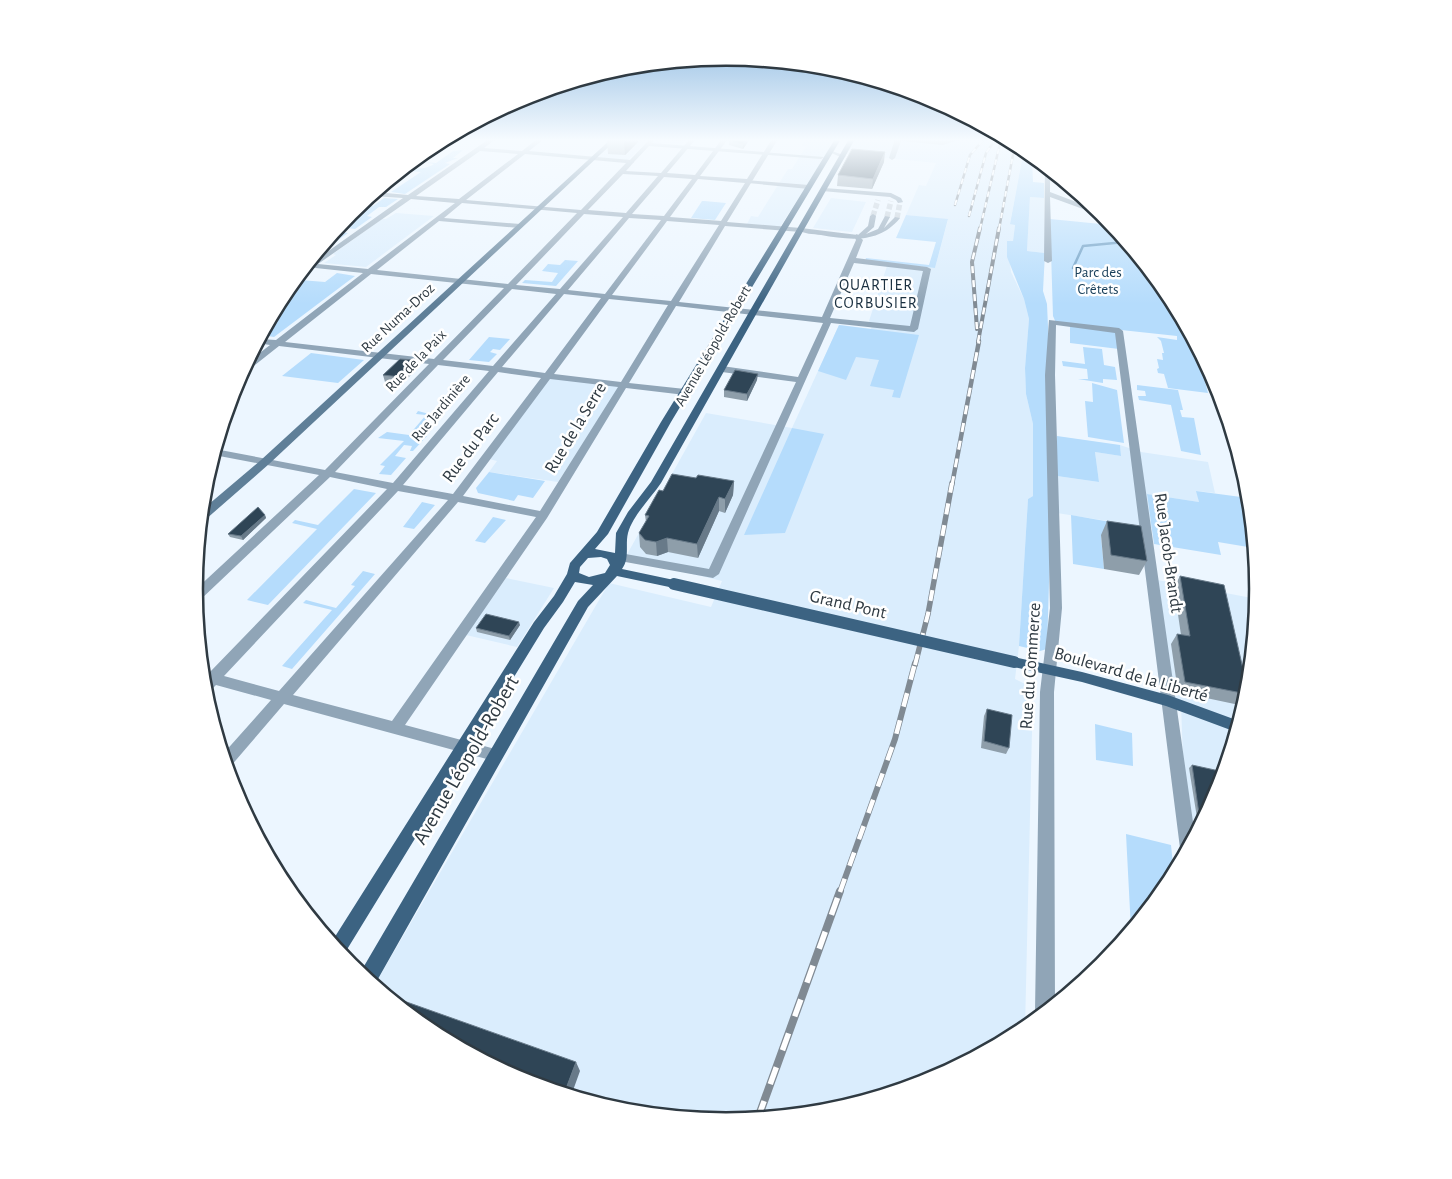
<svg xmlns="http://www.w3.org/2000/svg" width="1452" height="1179" font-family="'Alegreya Sans',sans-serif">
  <rect width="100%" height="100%" fill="#ecf6ff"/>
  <path fill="#daedfd" d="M617,139h70l-5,5 -35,-2 -19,18 -31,-2z
    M805,139h31l-56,88 -33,-3 4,-8 7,1 30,-48h4l14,-23 -5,-1z
    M855,139h151l18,10 -14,74 5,1 -2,18 -6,-1 4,31 13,27 5,20 -4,49 1,26 7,30v72l-5,3 -9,147 -4,33 18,9 -8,341 -96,52 -99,30 -104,10 -104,-10 -100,-30 -92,-49 -56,-46 235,-403 102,24 11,-26 -97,-23 81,-145 86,15 47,-103 32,4 1,-4 -3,-4 19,-58 47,5 13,-48 -42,-5 13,-30 7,1 10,-23 -90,-9z
    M1030,197l14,1 1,55 -18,-2z
    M831,198l35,4 -14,30 -39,-4z
    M396,213l38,3 -68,51 -42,-4 12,-8 -3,-1 49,-35h4z
    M549,377l71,9 -62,96 -69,-10 8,-11 -8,-2z
    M1120,445l21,7 67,10 7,31 -18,-2 2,11 -52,-8 5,34 -95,-15v-37l42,6 -4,-30 26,4z
    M506,578l48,10 -37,59 -51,-12z
    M1147,578l110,21 -9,95 -31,99 -22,43 -12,-76 -2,-57 -19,-7z"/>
  <path fill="#b5dcfc" d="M1024,149l13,11h-5l1,22 11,1v15l-14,-1 -3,54 18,2 -2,38 4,13 1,23 2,222 -3,100 -7,2 -21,-5 9,-147 5,-3v-72l-7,-30 -1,-26 4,-49 -5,-20 -17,-42v-16h6l2,-16 -5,-1z
    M463,150l-10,8h5l-13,5 5,1 -45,30 -14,-2 30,-20 -12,-1c9,-5 14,0 25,-7l-10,-2 12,1 17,-12z
    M384,198l14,1 -12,8h-7l-12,9 5,1 -17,12 -8,-1 -5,4 6,1 -17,12 -6,-1 13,-16 22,-15 -8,-1 8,-7 13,1z
    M702,201h2l22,2 -11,17 -24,-2z
    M906,215l42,4 -13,49 -70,-7 1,-3 63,7 7,-23 -40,-4z
    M1050,219l61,6 58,69 27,53 12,46 -40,-5 -4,-14 -6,-1 -1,-4 2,-1 -2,-9 6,1 -1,-7h2l-3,-12 -4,-4 20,3v-4l-121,-13 -3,-7z
    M565,260l13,1 -22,25 -34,-3 3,-3 27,2 6,-9 -16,-2 6,-7 12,1z
    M337,273l18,3 -81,61 -12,-2 22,-41 16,-14 25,2z
    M839,325l80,10 -19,63 -8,-1 2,-7 -24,-4 9,-26 -23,-3 -10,23 -28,-9z
    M1070,326l47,6 2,17 -49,-6z
    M489,337l21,2 -10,11 -7,-1 -3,3 7,2 -8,8 -20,-2z
    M1083,347l19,2 2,16 11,2 2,13 -14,-1v4l-25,-4h10l-1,-10 -24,-3 -1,-5 23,3z
    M311,353l53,7 -26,23 -56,-7z
    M1092,383l25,7 7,53 -36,-6 -3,-36 8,1z
    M1137,385l41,5 5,20h-3l2,7 12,1 7,37 -20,-4 -10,-46 -32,-5 -1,-4h8l-1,-5 -8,-1z
    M418,411l15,4 -17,19 11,2 -14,15h-3l2,-5 -8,-1 -9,11 11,2 -15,17 -12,-1 6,-8 -5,-1 24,-24 -26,-3 9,-6 22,3 17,-20 -10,-1z
    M792,428l32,6 -39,99 -41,2z
    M1057,436l63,9 1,11 -26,-4 4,30 -42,-6z
    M489,472l56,9 -12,17 -15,-3 -4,6 -36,-8 -2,-5z
    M354,489l22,4 -108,112 -21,-5 70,-71 -25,-6 3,-3 23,5z
    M1196,491l45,6 13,51 -36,-6 3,13 -67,-11 -7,-50 52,8z
    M422,502l13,3 -21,24 -11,-2z
    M1071,515l62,11 -32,10 3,33 -31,-5z
    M493,517l13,3 -21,23 -10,-2z
    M363,571l12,3 -83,95 -10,-3 50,-56 -29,-7 3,-3 30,8 19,-22 -4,-1z
    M1095,724l37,9 1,33 -37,-6z
    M1126,834l45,11 3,29 -6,11 -37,45z"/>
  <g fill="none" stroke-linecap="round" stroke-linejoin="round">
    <path stroke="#6c9ec5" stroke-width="2.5" d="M1073,268l10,-22 42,-4"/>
    <path stroke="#c6d0d9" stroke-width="5.5" stroke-dasharray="5.5 2.5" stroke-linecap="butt" d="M873,216l5,-16
      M887,217l4,-16
      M897,218l3,-16"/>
    <path fill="#90a5b7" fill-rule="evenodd" d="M650,139h5l-3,4 172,14 -3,2 -172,-13 -16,17h-4v-2z
      M746,180l63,5 3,2 -3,2 -61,-6z
      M824,188l67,5 10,5 2,4 -5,1 -2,-3 -6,-3 -68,-6z
      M873,214l3,2 -2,11 -8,7 12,-5 7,-13 5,1 -6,11 11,-11 5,1c-21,26 -50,22 -79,17 -8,-1 -17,-1 -23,-5l3,-2 57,7 10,-9 2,-10z"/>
    <path fill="#90a5b7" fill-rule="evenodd" d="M448,139h7l-52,34h-4z
      M489,139h7l-12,9 38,3 15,-12h7l-15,12 102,9 3,2 -8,9 35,2 29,-34h6l-29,34 28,2 27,-36h6l-28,37 47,3 25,-40h6l-51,83 74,6 3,2 -3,2 -76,-6 -46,76 143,15 34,-77 -2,-4 3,-2 6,6 -7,18 71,9 4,2 -13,60 -4,3 -83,-9 -112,251 -6,4 -93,-17 -6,-4 6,-4 89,16 87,-187 -74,-10 -5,-3 5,-3 76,11 25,-54 -147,-17 -47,77 56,6 5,3 -5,3 -59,-7 -79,130 -142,207 94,25 3,5 -3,5 -5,1 -210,-57 -54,63 -3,1 -4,-14 48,-54 -55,-15 -7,7 -5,1 -2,-22 8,1 177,-183 -57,-12 -131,124 -4,1 -1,-11 125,-116 -105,-20 1,-6 110,21 104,-106 -150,-18 -33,26h-4l5,-9 23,-18 -13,-2 3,-4 16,1 87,-67 -57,-6 97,-69 -31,-2 3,-4 33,3zM480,151l38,3 -59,45 -43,-3zM525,154l101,9 -45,47 -115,-10zM623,174l35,2 -32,37 -38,-3zM664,177l28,2 -28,37 -32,-2zM698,179l47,4 -24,38 -51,-4zM411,199l44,4 -87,66 -50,-5zM462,203l115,10 -69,71 -131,-14 62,-49 81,7 3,-2 -3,-2 -76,-6zM584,214l39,3 -63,72 -44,-4zM629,218l32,2 -56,74 -37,-4zM667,221l52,4 -48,76 -59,-6zM854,263l69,8 -13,55 -80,-8zM371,274l133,14 -70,71 -149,-17zM512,289l44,5 -63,72 -50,-6zM564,294l37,4 -56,75 -43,-6zM609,299l59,6 -47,77 -67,-8zM438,365l51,6 -96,112 -58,-11zM498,372l43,6 -88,116 -50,-9zM550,379l68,8 -78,124 -77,-15zM398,491l50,9 -169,191 -55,-15zM458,502l78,15 -144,204 -99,-26z
      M895,139l48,2 19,-2 -19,6 -42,-4 -6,17 -3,2 -3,-2z
      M829,150l17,6 -3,2 -14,-6z
      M1045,167l5,3v22l50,19 5,6 -55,-20 2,64 -4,2 -4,-2z
      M1049,320l70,8 4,3 72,505 -10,18h-3l-2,-6 -65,-515 -59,-8 -1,50 7,233 -8,84 1,313 -17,13 -3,-6 5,-320 10,-84 -5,-233z"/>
    <path fill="#5f7f98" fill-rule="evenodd" d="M611,139h6l-348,325 -64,56 -4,1 1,-11 59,-50z"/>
    <path fill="#3c6382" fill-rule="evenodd" d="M835,139h6l-170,283 -63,112 -13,15 20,4 1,-20 12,-21 23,-30 198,-343h6l-194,344c-10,15 -28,32 -33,50 -3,12 2,25 -6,36l52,11 6,4 -6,4 -57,-12 -29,31 -214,379 -14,-13 218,-372 15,-16 -18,-3 -12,20 -19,26 -201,328 -12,-13 203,-321 20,-26 13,-22 3,-11 27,-31 64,-110zM601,557l6,2 3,6 -5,8 -16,4 -10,-4 1,-6 8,-9z
      M1014,657l68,15 86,23 71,26 -3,11 -70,-26 -84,-24 -73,-16 -2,-4 2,-4z"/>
    <g stroke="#808a93" stroke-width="2.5">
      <path id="rail-far5" d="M955,205l15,-50 14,-16
        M969,216l17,-63 10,-14
        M980,229l21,-90
        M999,229l16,-85"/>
    </g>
    <g stroke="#808a93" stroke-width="4">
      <path id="rail-far4" d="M977,329l-5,-67 8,-34
        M978,342l21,-114"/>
    </g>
    <g stroke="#808a93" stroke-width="4.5">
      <path id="rail-far3" d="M952,485l27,-144"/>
    </g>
    <g stroke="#808a93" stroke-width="5.5">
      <path id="rail-far2" d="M915,665l13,-51 24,-131"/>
    </g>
    <g stroke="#808a93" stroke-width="6">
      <path id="rail-far1" d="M840,892l55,-153 20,-76"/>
    </g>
    <g stroke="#808a93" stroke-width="8">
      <path id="rail" d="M758,1118l82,-227"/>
    </g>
    <use href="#rail-far5" stroke="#fff" stroke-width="2" stroke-dasharray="5.5" stroke-linecap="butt"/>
    <use href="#rail-far4" stroke="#fff" stroke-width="2.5" stroke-dasharray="7" stroke-linecap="butt"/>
    <use href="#rail-far3" stroke="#fff" stroke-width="3" stroke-dasharray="9" stroke-linecap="butt"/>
    <use href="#rail-far2" stroke="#fff" stroke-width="4" stroke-dasharray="11" stroke-linecap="butt"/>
    <use href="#rail-far1" stroke="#fff" stroke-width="4.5" stroke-dasharray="14" stroke-linecap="butt"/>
    <use href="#rail" stroke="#fff" stroke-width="5.5" stroke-dasharray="18" stroke-linecap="butt"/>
    <path stroke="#3c6382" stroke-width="12" d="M674,584l340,78"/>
  </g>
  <path fill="#8e9eaa" d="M664,139h20l-2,2 -18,-1z
    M730,139h20l-7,10 -14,-4v-4z
    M607,140l31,2 -13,13 -17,-1z
    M884,162l-12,27 -35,-3 1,-11z
    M419,366l-17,18 -17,-2 -2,-7z
    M757,380l-10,21 -23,-4v-7z
    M696,478l38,3 -1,14 -8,18 -6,-2 -21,47 -30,-6 -11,4 -11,-2 -6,-7 -1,-14 7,-11 -1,-7 18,-24z
    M265,515l1,3 -23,22 -13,-3 -2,-3z
    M1107,521l40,40 -8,14 -35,-6 -3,-34z
    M1180,576l68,118 -4,12 -66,-14 -7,-48 6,-10 4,1 -7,-48z
    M520,625l-10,15 -33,-8 -1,-4z
    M987,709l22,39 -3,6 -25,-6 3,-32z
    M1192,765l25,28 -16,32 -3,-1 -9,-56z"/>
  <path fill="#687a89" d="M626,139h12v3l-13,13 -1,-14z
    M747,139h3l-7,10v-5z
    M885,152l-1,10 -12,27 1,-10z
    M417,360l2,6 -17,18 -2,-7z
    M758,374l-1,6 -10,21v-7z
    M734,481l-1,14 -8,18v-14z
    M719,497v14l-21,47 -1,-14z
    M265,515l1,3 -23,22 -2,-4z
    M667,538l1,14 -11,4 -1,-14z
    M519,622l1,3 -10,15 -1,-4z
    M576,1062l4,9 -9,25 -7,-2z"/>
  <path fill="#2f4556" stroke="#687a89" d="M607,139h19l-2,2 -17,-1z
    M730,139h17l-4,5 -14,-3z
    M852,149l33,3 -12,27 -35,-4z
    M400,359l17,1 -17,17 -17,-2z
    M735,370l23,4 -11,20 -23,-4z
    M672,474l24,4 2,-3 36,6 -9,18 -6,-2 -22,47 -30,-6 -11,4 -11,-2 -6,-7 10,-17 -4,-1 14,-25 4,1z
    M258,507l7,8 -24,21 -13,-2z
    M1107,521l34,5 6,35 -36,-6z
    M1180,576l44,9 19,84 7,1 -3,24 -62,-12 -8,-48 13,2z
    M486,614l33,8 -10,14 -33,-8z
    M987,709l25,6 -3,33 -25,-7z
    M1192,765l32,7 -7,21 -15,28h-2z
    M384,994l192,68 -12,32 -42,-13 -92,-49z"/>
  <linearGradient id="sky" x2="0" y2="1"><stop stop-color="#76abda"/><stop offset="0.46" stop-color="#f6fbff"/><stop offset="1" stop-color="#f6fbff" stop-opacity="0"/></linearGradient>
  <rect width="1452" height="304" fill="url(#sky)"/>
  <g text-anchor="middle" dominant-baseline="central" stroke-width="5" stroke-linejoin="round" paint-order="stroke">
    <g font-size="15" fill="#173e59" stroke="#fff">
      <text x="1098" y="272">Parc des<tspan x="1098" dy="17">Crêtets</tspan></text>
    </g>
    <g font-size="15" fill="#2f3a42" stroke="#fff">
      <text transform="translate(398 318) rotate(-43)">Rue Numa-Droz</text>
      <text transform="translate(713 346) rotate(-60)">Avenue Léopold-Robert</text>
      <text transform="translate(416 361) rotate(-46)">Rue de la Paix</text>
      <text transform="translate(441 408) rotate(-50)">Rue Jardinière</text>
    </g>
    <g font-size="16" letter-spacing="1" fill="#1b3040" stroke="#fff">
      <text x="876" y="285">QUARTIER<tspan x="876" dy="18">CORBUSIER</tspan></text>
    </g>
    <g font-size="18" fill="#2f3a42" stroke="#fff">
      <text transform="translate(576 428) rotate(-59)">Rue de la Serre</text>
      <text transform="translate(471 448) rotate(-53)">Rue du Parc</text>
      <text transform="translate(1168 553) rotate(82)">Rue Jacob-Brandt</text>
      <text transform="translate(848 605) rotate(13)">Grand Pont</text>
      <text transform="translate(1031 666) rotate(-86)">Rue du Commerce</text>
      <text transform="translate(1131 675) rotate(16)">Boulevard de la Liberté</text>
    </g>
    <g font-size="21" fill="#2f3a42" stroke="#fff">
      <text transform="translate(466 760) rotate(-60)">Avenue Léopold-Robert</text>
    </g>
  </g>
  <path d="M0 0H1452V1179H0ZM203 589a523 523 0 1 1 1046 0a523 523 0 1 1-1046 0Z" fill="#fff" fill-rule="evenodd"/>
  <path fill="none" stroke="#2f3a42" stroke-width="2.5" d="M203 589a523 523 0 1 1 1046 0a523 523 0 1 1-1046 0Z"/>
</svg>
